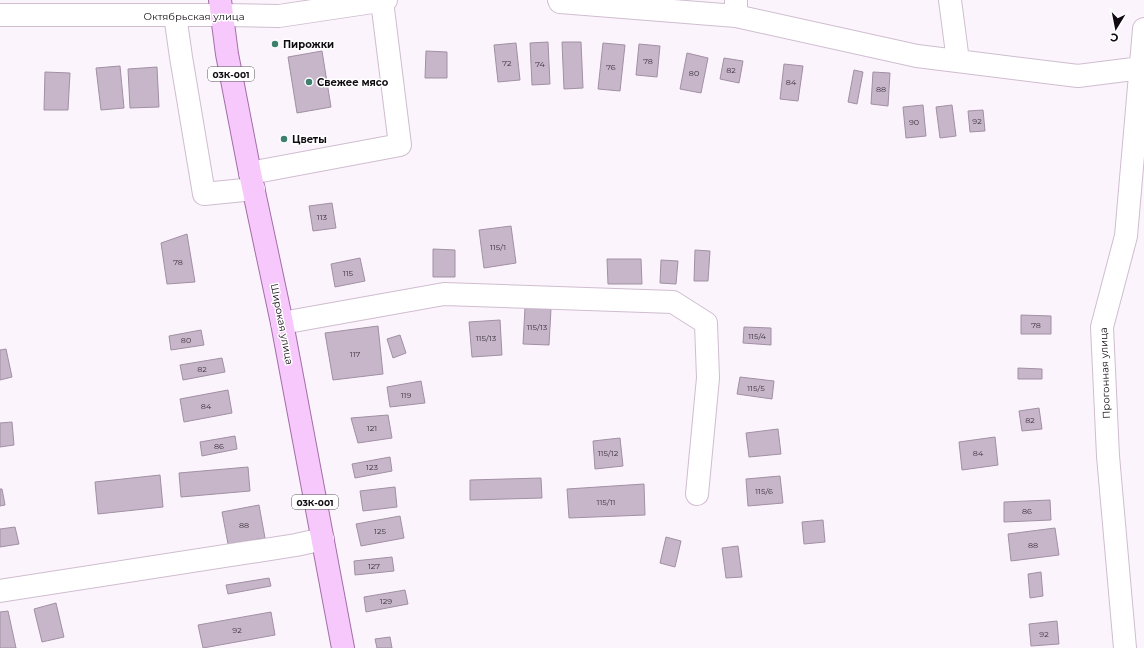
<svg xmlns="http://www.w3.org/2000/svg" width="1144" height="648" font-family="Montserrat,sans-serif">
  <rect width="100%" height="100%" fill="#fcf4fd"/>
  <path fill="#c7b5c9" stroke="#a190a3" d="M548,42l2,42 -18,1 -2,-42z
    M562,42h19l2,46 -19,1z
    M516,43l4,37 -22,2 -4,-37z
    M603,43l22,2 -5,46 -22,-2z
    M639,44l21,2 -3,31 -21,-2z
    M322,51l9,56 -34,6 -9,-56z
    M426,51l21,1v26h-22z
    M687,53l21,5 -7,35 -21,-4z
    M724,58l19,3 -4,22 -19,-4z
    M784,64l19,2 -5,35 -18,-2z
    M120,66l4,42 -23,2 -5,-42z
    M157,67l2,40 -29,1 -2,-39z
    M854,70l9,2 -6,32 -9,-2z
    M45,72l25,1 -2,37h-24z
    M873,72l17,1 -2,33 -17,-2z
    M923,105l3,31 -20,2 -3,-31z
    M952,105l4,31 -16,2 -4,-31z
    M983,110l2,21 -15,1 -2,-21z
    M332,203l4,25 -23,3 -4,-25z
    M511,226l5,37 -32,5 -5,-38z
    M187,234l8,48 -28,2 -6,-41z
    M433,249l22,1v27h-22z
    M695,250l15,1 -2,30h-14z
    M360,258l5,23 -30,6 -4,-23z
    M607,259h34l1,25h-34z
    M661,260l17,1 -2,23 -16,-1z
    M525,308l26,1 -2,36 -26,-1z
    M1021,315l30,1v18h-30z
    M500,320l2,35 -30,2 -3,-35z
    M378,326l5,48 -50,6 -8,-47z
    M744,327l27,1v17l-28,-2z
    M201,330l3,15 -33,5 -2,-14z
    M400,335l6,18 -13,5 -6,-19z
    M6,349l6,28 -12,3v-30z
    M222,358l3,14 -42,8 -3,-15z
    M1018,368l24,1v10h-24z
    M740,377l34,4 -2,18 -35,-5z
    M421,381l4,22 -35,4 -3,-20z
    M228,390l4,23 -48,9 -4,-23z
    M1039,408l3,21 -20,2 -3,-20z
    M388,415l4,23 -34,5 -7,-25z
    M12,422l2,23 -14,2v-24z
    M778,429l3,25 -32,3 -3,-24z
    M235,436l2,13 -35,7 -2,-14z
    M995,437l3,28 -36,5 -3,-28z
    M620,438l3,28 -28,3 -2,-28z
    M390,457l2,14 -37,7 -3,-14z
    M248,467l2,24 -69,6 -2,-24z
    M160,475l3,32 -65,7 -3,-32z
    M780,476l3,27 -35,3 -2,-27z
    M541,478l1,20 -72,2v-20z
    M644,484l1,31 -76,3 -2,-29z
    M395,487l2,20 -34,4 -3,-20z
    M0,489h2l3,16 -5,1z
    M1050,500l1,20 -47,2v-20z
    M259,505l6,33 -37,6 -6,-32z
    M400,516l4,22 -43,8 -5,-22z
    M823,520l2,22 -21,2 -2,-22z
    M15,527l4,17 -19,3v-18z
    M1055,528l4,27 -48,6 -3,-27z
    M666,537l15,4 -6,26 -15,-4z
    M738,546l4,31 -16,1 -4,-30z
    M392,557l2,14 -39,4 -1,-14z
    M1041,572l2,24 -13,2 -2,-24z
    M269,578l2,8 -43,8 -2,-9z
    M405,590l3,14 -42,8 -2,-15z
    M56,603l8,34 -22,5 -8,-33z
    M8,611l8,37h-16v-36z
    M271,612l4,23 -72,13 -5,-23z
    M1057,621l2,23 -28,2 -2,-22z
    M390,637l2,11h-15l-2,-9z"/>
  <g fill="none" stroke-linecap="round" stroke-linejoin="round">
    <g stroke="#cfbdd0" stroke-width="24">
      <path id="minor" d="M559,0l1,2 176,14
        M736,0v16l181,40 161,20 63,-8
        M950,0l8,61
        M0,15h221l58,1 107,-16
        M175,15l6,42 23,137 50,-5
        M250,173l150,-28 -18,-144
        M282,323l162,-29 229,8 33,21 2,55 -11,116
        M0,591l296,-46 27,-6
        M1125,648l-17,-192 -6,-129 24,-91 18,-207"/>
    </g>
    <g stroke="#a36ea8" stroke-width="24">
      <path id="major" d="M220,0l7,54 23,119 32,150 61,325"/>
    </g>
    <use href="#minor" stroke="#fff" stroke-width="22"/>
    <use href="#major" stroke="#f7c8fb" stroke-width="22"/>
  </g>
  <g fill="#3f7f6e" stroke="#fff" stroke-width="1.5">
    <circle cx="275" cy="44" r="4"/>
    <circle cx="309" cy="82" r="4"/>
    <circle cx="284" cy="139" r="4"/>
  </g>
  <g text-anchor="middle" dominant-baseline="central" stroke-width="3" stroke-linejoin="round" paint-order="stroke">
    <g font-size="8" fill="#3e363f">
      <text x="648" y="61">78</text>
      <text x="507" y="63">72</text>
      <text x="540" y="64">74</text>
      <text x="611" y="67">76</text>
      <text x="731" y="70">82</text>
      <text x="694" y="73">80</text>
      <text x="791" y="82">84</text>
      <text x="881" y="89">88</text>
      <text x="977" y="121">92</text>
      <text x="914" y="122">90</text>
      <text x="322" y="217">113</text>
      <text x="498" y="247">115/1</text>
      <text x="178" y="262">78</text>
      <text x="348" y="273">115</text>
      <text x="1036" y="325">78</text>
      <text x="537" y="327">115/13</text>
      <text x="757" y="336">115/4</text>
      <text x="486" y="338">115/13</text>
      <text x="186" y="340">80</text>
      <text x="355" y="354">117</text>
      <text x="202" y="369">82</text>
      <text x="756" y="388">115/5</text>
      <text x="406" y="395">119</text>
      <text x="206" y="406">84</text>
      <text x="1030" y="420">82</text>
      <text x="372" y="428">121</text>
      <text x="219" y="446">86</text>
      <text x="608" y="453">115/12</text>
      <text x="978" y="453">84</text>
      <text x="372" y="467">123</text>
      <text x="764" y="491">115/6</text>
      <text x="606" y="502">115/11</text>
      <text x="1027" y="511">86</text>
      <text x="244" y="525">88</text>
      <text x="380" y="531">125</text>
      <text x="1033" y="545">88</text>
      <text x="374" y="566">127</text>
      <text x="386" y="601">129</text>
      <text x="237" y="630">92</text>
      <text x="1044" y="634">92</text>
    </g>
    <g fill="#fff" stroke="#585458" stroke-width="1">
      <rect x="208" y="67" width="46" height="14" rx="3"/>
      <rect x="292" y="495" width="46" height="14" rx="3"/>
    </g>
    <g font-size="9" font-weight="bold" fill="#110b11">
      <text x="231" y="74">03К-001</text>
      <text x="315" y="502">03К-001</text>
    </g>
    <g font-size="10" fill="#110b11" stroke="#fff">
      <text x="194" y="16">Октябрьская улица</text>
      <text transform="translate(282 324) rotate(79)">Широкая улица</text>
      <text transform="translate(1105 373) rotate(-92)">Прогонная улица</text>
    </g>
    <g font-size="10" font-weight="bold" fill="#110b11" stroke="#fff" text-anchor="start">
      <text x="283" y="44">Пирожки</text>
      <text x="317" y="82">Свежее мясо</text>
      <text x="292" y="139">Цветы</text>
    </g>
  </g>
  <g transform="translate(1116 28) rotate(190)" stroke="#ffffff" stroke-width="3" paint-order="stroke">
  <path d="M0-3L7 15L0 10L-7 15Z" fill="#110b11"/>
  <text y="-6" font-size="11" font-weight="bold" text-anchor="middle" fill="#110b11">С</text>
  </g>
</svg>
